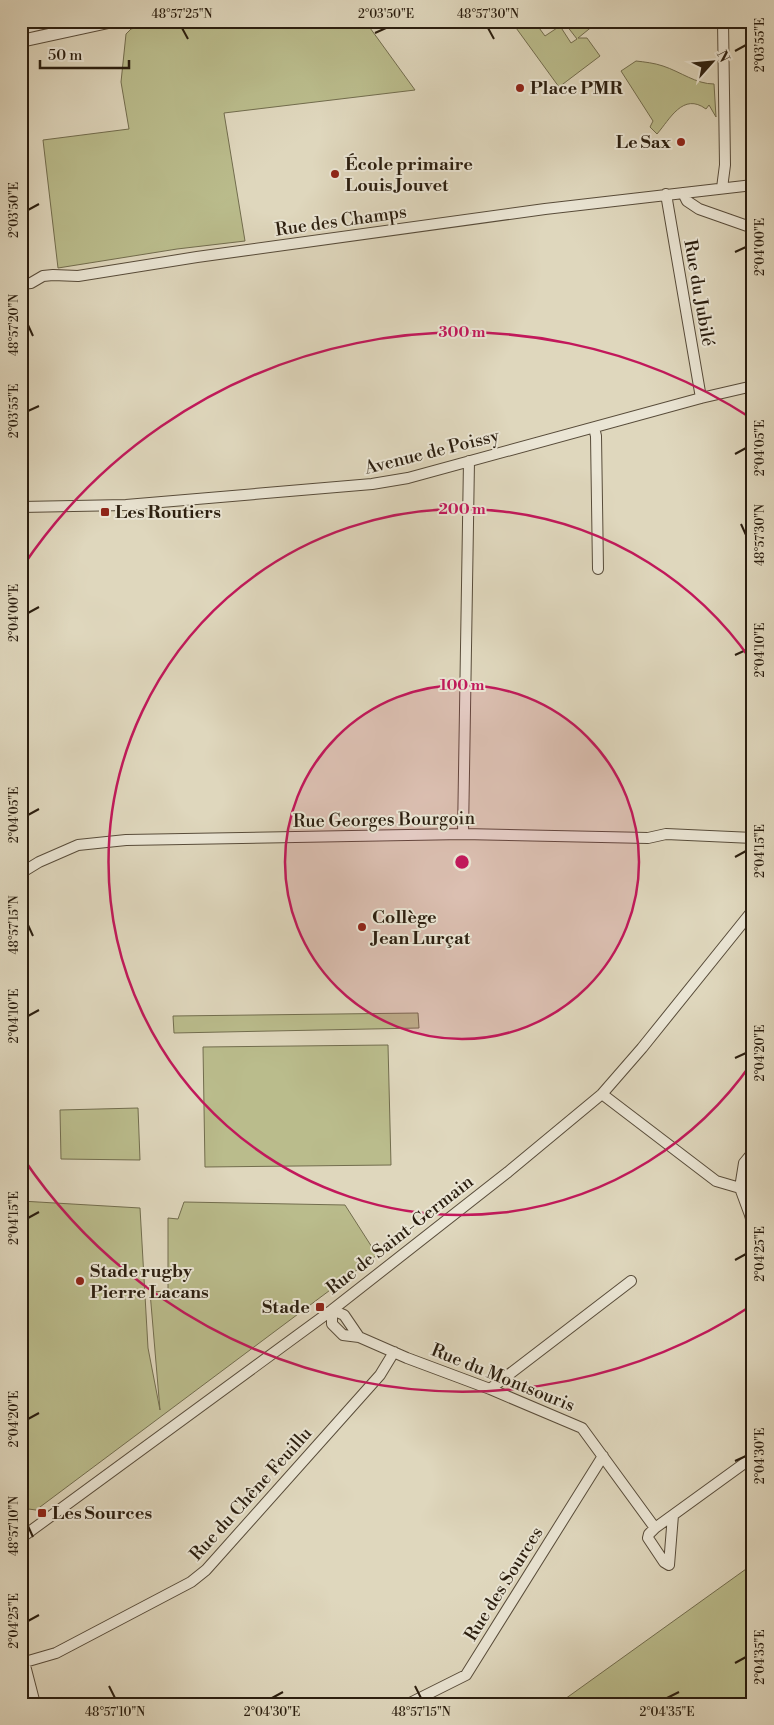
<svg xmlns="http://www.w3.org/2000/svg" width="774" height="1725" font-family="'Libre Bodoni',serif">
  <rect width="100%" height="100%" fill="#dfd7bd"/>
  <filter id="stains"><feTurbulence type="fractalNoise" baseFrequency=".004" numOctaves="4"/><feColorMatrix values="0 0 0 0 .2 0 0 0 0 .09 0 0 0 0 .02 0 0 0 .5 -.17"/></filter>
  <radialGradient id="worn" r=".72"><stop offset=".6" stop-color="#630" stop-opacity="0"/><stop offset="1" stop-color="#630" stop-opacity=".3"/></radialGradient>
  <path fill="#babc8c" stroke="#726d4e" d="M160,21h205l50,69 -191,23 21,128 -68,8 -119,19 -15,-128 86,-11 -8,-47 5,-48 5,-5z
    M511,21h23l11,15 15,-10 11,17 6,-4 -14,-18h36l-21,17h9l13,18 -41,31z
    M636,61c9,1 18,2 27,5 18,6 33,18 51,18l2,33 -7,-12 -3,4c-23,-17 -36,10 -49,25l-7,-7 3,-6 -32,-50z
    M418,1013l1,15 -245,5 -1,-17z
    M388,1045l3,120 -186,2 -2,-120z
    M138,1108l2,52 -79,-1 -1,-49z
    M21,1201l119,7 8,140 12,62 -10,-118 18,-1v-73l10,1 6,-17 161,3 32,50 -341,255 -15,-2z
    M753,1564v140h-195z"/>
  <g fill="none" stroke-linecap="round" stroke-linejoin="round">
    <g stroke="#584c3a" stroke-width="12">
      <path id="minor" d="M722,188l3,-23 -2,-144
        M683,193l4,8 12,8 54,19
        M666,194l35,204
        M21,284l10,-1 12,-7 10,-1 25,1 119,-19 348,-48 208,-24
        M594,428l2,8 2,133
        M21,507l105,-2 246,-21 36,-6 293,-80 52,-12
        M463,834l6,-373
        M21,873l18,-11 39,-17 48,-5 337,-6 185,4 18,-4 87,4
        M602,1094l114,87 24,7 10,27 3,11
        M740,1188l4,-25 9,-11
        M359,1337l-15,-22 -12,-5v14l11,11 16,2 48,21 83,31 92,39 73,100 98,-71
        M490,1389l141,-108
        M655,1528l-6,6 -1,4 16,24 5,3 4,-50
        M21,1538l311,-228 176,-138 94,-78 40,-46 111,-138
        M21,1650l14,54
        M25,1662l31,-9 135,-71 15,-12 174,-195 14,-23
        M408,1704l58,-29 137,-219"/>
    </g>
    <g stroke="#584c3a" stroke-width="14">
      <path id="tertiary" d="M21,28l30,-7
        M21,41l92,-20"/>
    </g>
    <use href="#minor" stroke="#eae5d4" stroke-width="10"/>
    <use href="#tertiary" stroke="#eae5d4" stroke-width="12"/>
  </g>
  <path fill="none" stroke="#2b1e0f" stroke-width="2" d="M182,28l6,11M488,28l6,11M375,33l11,-5M735,51l11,-6M28,210l11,-6M735,252l11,-5M28,325l5,11M28,411l11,-5M735,454l11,-6M741,524l5,11M28,613l11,-6M735,655l11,-5M28,815l11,-6M735,857l11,-6M28,925l5,11M28,1016l11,-6M735,1058l11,-5M28,1218l11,-6M735,1260l11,-6M28,1419l11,-6M735,1461l11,-5M28,1526l5,11M28,1621l11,-6M735,1663l11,-6M109,1686l6,12M415,1686l6,12M272,1698l11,-6M667,1698l12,-6"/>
  <circle cx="462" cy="862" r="177" fill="#c2185b" fill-opacity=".12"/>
  <g fill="none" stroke="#c2185b" stroke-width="2.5">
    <circle cx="462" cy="862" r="177"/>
    <path d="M751 1064A353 353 0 1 1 751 660"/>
    <path d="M751 1306A530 530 0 0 1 23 1158M23 566A530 530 0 0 1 751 418"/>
  </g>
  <g fill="#8f2418" stroke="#eae5d4" stroke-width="2">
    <circle cx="520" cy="88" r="5"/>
    <circle cx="681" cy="142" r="5"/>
    <circle cx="335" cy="174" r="5"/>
    <rect x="100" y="507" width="10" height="10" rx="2.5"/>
    <circle cx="362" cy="927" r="5"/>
    <circle cx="80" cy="1281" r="5"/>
    <rect x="315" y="1302" width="10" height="10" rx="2.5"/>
    <rect x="37" y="1508" width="10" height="10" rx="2.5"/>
  </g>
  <g text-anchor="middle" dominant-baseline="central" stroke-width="4" stroke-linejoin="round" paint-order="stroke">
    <g font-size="18" font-weight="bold" fill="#2b1e0f" stroke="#eae5d4" text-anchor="start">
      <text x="530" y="88">Place PMR</text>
      <text x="671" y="142" text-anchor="end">Le Sax</text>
      <text x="345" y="164">École primaire<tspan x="345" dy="21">Louis Jouvet</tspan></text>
      <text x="115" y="512">Les Routiers</text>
      <text x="372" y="917">Collège<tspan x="372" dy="21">Jean Lurçat</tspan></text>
      <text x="90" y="1271">Stade rugby<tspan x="90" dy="21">Pierre Lacans</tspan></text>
      <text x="310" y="1307" text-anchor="end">Stade</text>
      <text x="52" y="1513">Les Sources</text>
    </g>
    <g font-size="18" fill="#2b1e0f" stroke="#eae5d4">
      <text transform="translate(341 221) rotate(-8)">Rue des Champs</text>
      <text transform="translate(699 293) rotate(80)">Rue du Jubilé</text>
      <text transform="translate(432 452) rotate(-14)">Avenue de Poissy</text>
      <text transform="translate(384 820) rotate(-1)">Rue Georges Bourgoin</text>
      <text transform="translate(400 1235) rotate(-38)">Rue de Saint-Germain</text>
      <text transform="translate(503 1378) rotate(22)">Rue du Montsouris</text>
      <text transform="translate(251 1494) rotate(-48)">Rue du Chêne Feuillu</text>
      <text transform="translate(504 1584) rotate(-58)">Rue des Sources</text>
    </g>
  </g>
  <circle cx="462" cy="862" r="8" fill="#c2185b" stroke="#eae5d4" stroke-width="2.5"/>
  <g font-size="15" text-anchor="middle" font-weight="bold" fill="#c2185b" stroke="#eae5d4" stroke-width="4" stroke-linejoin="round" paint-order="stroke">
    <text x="462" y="337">300 m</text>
    <text x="462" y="514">200 m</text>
    <text x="462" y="690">100 m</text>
  </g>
  <rect width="774" height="1725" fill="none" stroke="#dfd7bd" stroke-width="55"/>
  <g transform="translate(712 62) rotate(63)" stroke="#eae5d4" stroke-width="4" paint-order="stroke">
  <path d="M0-4L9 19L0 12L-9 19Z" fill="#2b1e0f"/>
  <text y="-8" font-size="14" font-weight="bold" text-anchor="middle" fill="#2b1e0f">N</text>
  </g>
  <path d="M40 60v8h89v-8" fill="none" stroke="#2b1e0f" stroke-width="2.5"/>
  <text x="48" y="60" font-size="15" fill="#2b1e0f" stroke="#eae5d4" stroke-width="4" paint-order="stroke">50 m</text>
  <rect x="28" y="28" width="718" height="1670" fill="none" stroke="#2b1e0f" stroke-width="2"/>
  <g font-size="12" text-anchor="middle" fill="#2b1e0f">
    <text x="182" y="18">48°57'25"N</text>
    <text x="386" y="18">2°03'50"E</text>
    <text x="488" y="18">48°57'30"N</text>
    <text transform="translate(760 45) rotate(-90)" y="4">2°03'55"E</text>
    <text transform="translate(14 210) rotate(-90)" y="4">2°03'50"E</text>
    <text transform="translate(760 247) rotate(-90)" y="4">2°04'00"E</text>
    <text transform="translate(14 325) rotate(-90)" y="4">48°57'20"N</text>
    <text transform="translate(14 411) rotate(-90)" y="4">2°03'55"E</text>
    <text transform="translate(760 448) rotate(-90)" y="4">2°04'05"E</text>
    <text transform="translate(760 535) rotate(-90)" y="4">48°57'30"N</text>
    <text transform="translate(14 613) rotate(-90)" y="4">2°04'00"E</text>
    <text transform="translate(760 650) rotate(-90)" y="4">2°04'10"E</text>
    <text transform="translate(14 815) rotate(-90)" y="4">2°04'05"E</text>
    <text transform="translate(760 851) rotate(-90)" y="4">2°04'15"E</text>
    <text transform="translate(14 925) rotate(-90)" y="4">48°57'15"N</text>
    <text transform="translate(14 1016) rotate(-90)" y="4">2°04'10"E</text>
    <text transform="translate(760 1053) rotate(-90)" y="4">2°04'20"E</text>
    <text transform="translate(14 1218) rotate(-90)" y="4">2°04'15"E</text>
    <text transform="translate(760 1254) rotate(-90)" y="4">2°04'25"E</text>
    <text transform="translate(14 1419) rotate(-90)" y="4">2°04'20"E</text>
    <text transform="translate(760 1456) rotate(-90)" y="4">2°04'30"E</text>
    <text transform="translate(14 1526) rotate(-90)" y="4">48°57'10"N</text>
    <text transform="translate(14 1621) rotate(-90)" y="4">2°04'25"E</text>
    <text transform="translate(760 1657) rotate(-90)" y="4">2°04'35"E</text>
    <text x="115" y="1716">48°57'10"N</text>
    <text x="272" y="1716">2°04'30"E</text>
    <text x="421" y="1716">48°57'15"N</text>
    <text x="667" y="1716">2°04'35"E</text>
  </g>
  <rect width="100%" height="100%" filter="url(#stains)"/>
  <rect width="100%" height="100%" fill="url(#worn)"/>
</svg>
